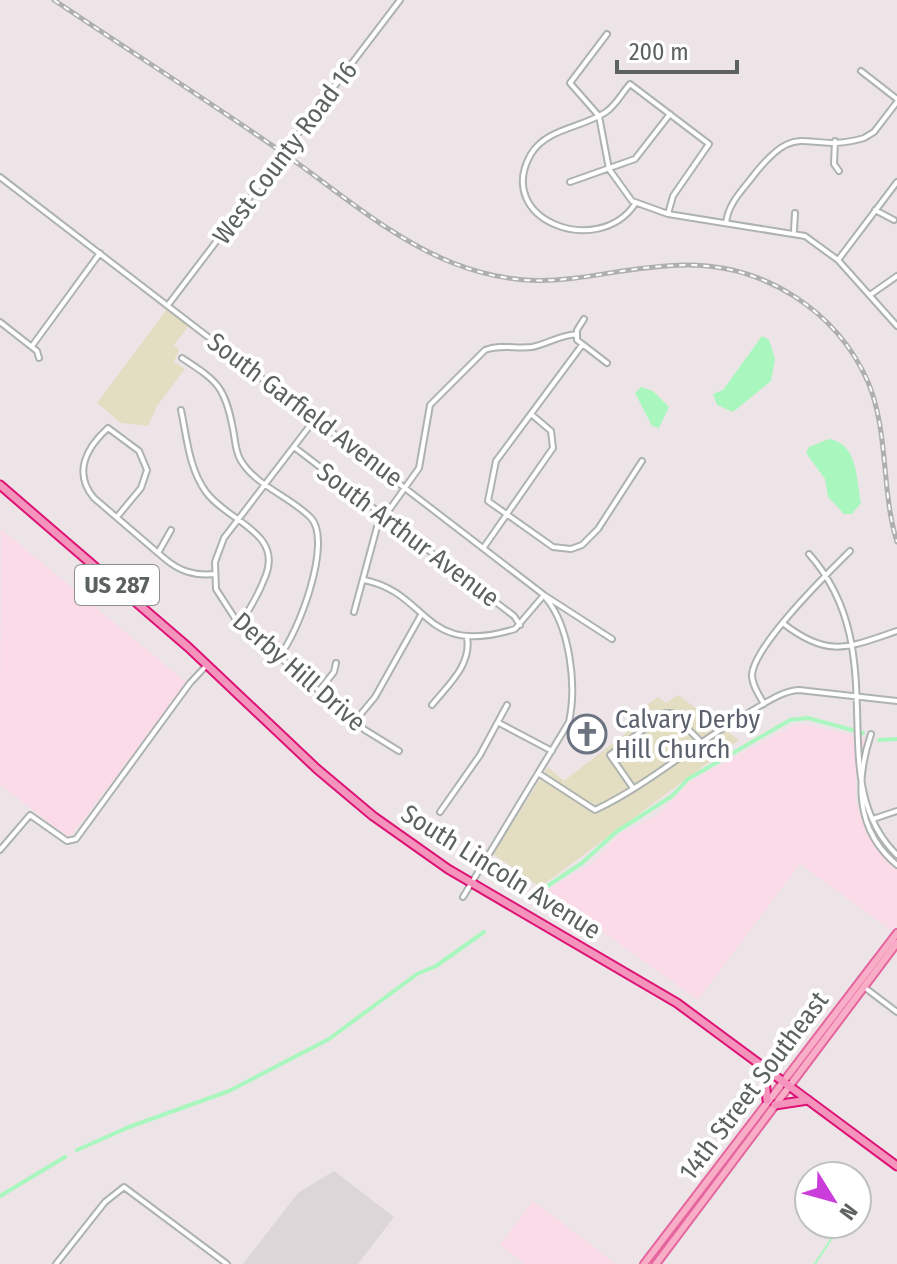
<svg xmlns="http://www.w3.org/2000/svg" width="897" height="1264" font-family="'Fira Sans Condensed',sans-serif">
  <rect width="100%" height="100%" fill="#ede4e7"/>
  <path fill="#fbdbe8" d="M1,529l186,154 -118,155 -69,-53z
    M804,724l63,15 -11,36v27l11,33 30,33v56l-5,7 -92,-67 -102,136 -153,-109 49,-29 27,-29 35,-17 35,-35 103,-56z
    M533,1201l83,63h-91l-25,-19z"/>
  <path fill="#dcd6d8" d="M334,1171l60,46 -36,47h-115l55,-71z"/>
  <path fill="#e3ddc2" d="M167,309l22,16 -15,20 5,4 -5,13 11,7 -28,37 -9,20 -27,-3 -24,-20z
    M678,695l61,45 -199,147 -47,-33 55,-87 16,14 62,-48 -4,-10 36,-26 8,6z"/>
  <path fill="#a9f7be" d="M762,336l7,4 6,19 -4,22 -38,31 -16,-7 -4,-11 10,-4z
    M641,387l12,4 16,16 -10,21 -7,-2 -17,-33z
    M829,439c29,5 27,39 32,64l-9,11h-8l-16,-17 -3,-18 -19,-26 3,-6z"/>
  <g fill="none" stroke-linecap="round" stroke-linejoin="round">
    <path stroke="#a9f7be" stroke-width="2" d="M815,1264l20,-31"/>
    <path stroke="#a9f7be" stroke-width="4" d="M879,740l18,-1
      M543,889l39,-26 34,-31 56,-36 16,-17 102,-59 18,-2 55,15
      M77,1150l52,-23 100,-36 100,-52 88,-65 19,-8 48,-34
      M0,1196l65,-39"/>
    <g stroke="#adb3b0" stroke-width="8">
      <path id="minor" d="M607,34l-37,49 29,33 10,53 23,32 36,13 137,22 33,24 59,66
        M861,71l36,28
        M835,141l-1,23 5,7
        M0,177l544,418 68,44
        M570,182l65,-23 35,-45
        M635,204c-37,55 -142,16 -104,-50 16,-26 51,-26 75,-42 10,-7 16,-19 24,-28l79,60 -36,52 -5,18
        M875,210l19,10
        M726,223c2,-18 13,-29 24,-43 50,-66 53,-24 114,-42l10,-6 23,-30
        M794,231l1,-18
        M838,260l59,-78
        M870,295l27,-19
        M168,305l232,-305
        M584,319l-7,11v10l30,23
        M0,322l37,29 2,7
        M582,345l-86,116 -8,40 65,46 18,2 11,-4 16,-16 44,-68
        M32,346l68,-93
        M182,358c35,23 43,28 51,71 2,9 2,21 7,30 14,26 51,38 71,59 22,23 -13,117 -32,138
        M181,410c6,28 8,59 25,82 21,29 76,40 60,83 -7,18 -15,33 -26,48
        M315,419l-91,119 -9,24 1,27 20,31 129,110 34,21
        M294,447l220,169 6,9
        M117,517l24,-29 6,-18 -8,-19 -31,-23c-22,20 -35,45 -14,70l70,60c15,13 30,18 50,16
        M484,547l69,-99 -2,-17 -20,-17
        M158,553l13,-23
        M809,554c88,99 11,226 88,301
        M364,580c66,13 58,78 151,49l29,-34
        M354,612l23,-85 42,-59 11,-63 55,-55c16,-6 30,-1 47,-3 15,-3 28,-12 45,-13
        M784,624c44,34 63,24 113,7
        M319,691l15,-19 2,-9
        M764,704c-5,-9 -12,-19 -12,-29 2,-30 76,-102 98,-124
        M432,705c16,-20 40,-40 35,-68
        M355,721l20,-24 46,-82
        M499,723l53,28
        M871,734c-16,48 -15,97 26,131
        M538,773l57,37c55,-26 101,-68 153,-97 16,-9 33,-22 51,-23l98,11
        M633,788l-23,-33 55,-42h7l28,28
        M440,812l40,-57 27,-50
        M873,819l24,-8
        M0,850l30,-35 37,26 9,-2 114,-156 16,-17
        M463,897l106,-175c8,-37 1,-96 -24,-125
        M864,987l33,25
        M56,1264l49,-62 19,-15 103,77"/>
    </g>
    <g stroke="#e5659f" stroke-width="10">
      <path id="major" d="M644,1264l253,-331
        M656,1264l241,-321"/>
    </g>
    <g stroke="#dd1375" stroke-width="11">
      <path id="highway" d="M0,485l188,162 129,122 56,47 75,53 229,134 220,163
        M764,1067l3,33
        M775,1105l33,-5"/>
    </g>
    <use href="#minor" stroke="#fff" stroke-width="4"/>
    <use href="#major" stroke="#f8aec7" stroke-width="6"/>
    <use href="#highway" stroke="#f494bd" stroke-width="7"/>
    <g stroke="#aeafaf" stroke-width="5">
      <path id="rail" d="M54,0c77,52 156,102 232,155 53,37 106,84 167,108 95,37 142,4 232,2 79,-1 152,46 183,117 21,50 13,109 29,160"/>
    </g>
    <use href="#rail" stroke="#fff" stroke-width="2" stroke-dasharray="6" stroke-linecap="butt"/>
  </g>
  <defs>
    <g id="church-ring" transform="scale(2)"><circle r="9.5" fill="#fff" stroke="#6b7280" stroke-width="1.5"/><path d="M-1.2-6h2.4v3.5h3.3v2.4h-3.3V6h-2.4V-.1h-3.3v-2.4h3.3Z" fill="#6b7280"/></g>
  </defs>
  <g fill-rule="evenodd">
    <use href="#church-ring" x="587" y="734"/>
  </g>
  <g text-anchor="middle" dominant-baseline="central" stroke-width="8" stroke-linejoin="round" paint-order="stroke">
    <rect fill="#fff" stroke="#8d928f" stroke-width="2" x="75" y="565" width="84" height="40" rx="6"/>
    <g font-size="24" font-weight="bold" fill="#5c635f">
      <text x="117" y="585">US 287</text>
    </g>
    <g font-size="26" fill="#5c635f" stroke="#fff">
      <text transform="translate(285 153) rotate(-53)">West County Road 16</text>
      <text transform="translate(305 410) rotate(37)">South Garfield Avenue</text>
      <text transform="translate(408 535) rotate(37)">South Arthur Avenue</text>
      <text transform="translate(299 672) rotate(41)">Derby Hill Drive</text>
      <text transform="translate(501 872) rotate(32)">South Lincoln Avenue</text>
      <text transform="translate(754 1086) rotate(-53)">14th Street Southeast</text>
    </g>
    <g font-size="26" fill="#5b616d" stroke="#fff" text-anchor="start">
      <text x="615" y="719">Calvary Derby<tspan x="615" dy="30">Hill Church</tspan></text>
    </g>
  </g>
  <g transform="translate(833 1200) rotate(127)"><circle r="38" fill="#ffffff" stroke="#bec1bf" stroke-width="2"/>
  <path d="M0-6L14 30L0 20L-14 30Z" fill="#cb3dda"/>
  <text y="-12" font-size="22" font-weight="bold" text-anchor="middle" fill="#5c635f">N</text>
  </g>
  <path d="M617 60v12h120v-12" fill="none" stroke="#5c635f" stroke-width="4"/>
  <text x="629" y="60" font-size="24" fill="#5c635f" stroke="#ffffff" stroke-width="6" paint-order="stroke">200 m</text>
</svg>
